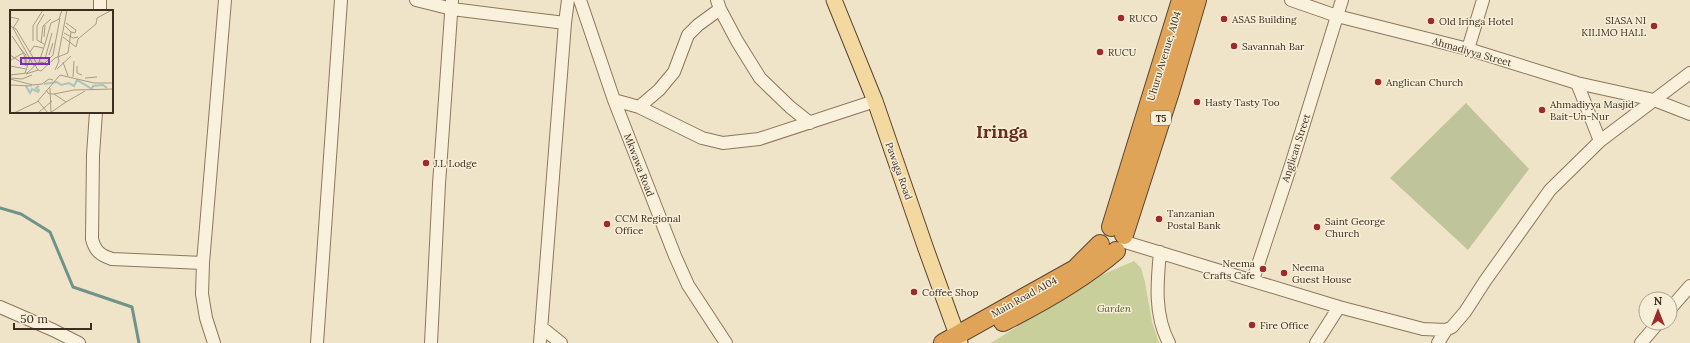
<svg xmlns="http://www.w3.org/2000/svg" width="1690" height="343" font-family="Lora,serif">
  <rect width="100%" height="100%" fill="#f0e4c8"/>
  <path fill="#c9cf9b" d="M1134,261l7,7 4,14 7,40 7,21h-168l101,-64z"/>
  <path fill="#bfc49a" d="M1466,103l63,66 -61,81 -78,-72z"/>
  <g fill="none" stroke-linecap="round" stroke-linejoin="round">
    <path stroke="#6f938a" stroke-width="3" d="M0,208l21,6 29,18 23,55 59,20 7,36"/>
    <g stroke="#8d765c" stroke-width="14">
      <path id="minor" d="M100,0v11
        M416,0l36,9 113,14
        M580,0l34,100 61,156 13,29 38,58
        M717,0l3,9 17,32 23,37 30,29 20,16
        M1291,0l46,16 131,33 109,34 77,17 36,14
        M1468,49l15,-49
        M1577,83l23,58
        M614,100l25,7 63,31 21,5 36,-4 116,-38
        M639,107l20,-17 15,-18 14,-37 10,-10 22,-16
        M96,112l-3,43 -1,84c3,12 8,16 20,20l91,4
        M1125,242l214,65 84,22 23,1 6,-3 13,-15 20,-31 65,-91 50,-49 90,-68
        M1160,252c-3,31 -6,63 9,91
        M1253,280l39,-118 50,-162
        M0,307l53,23 26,13
        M1670,309l20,-23
        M541,327l20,16
        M214,343l-8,-25 -4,-24 1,-31 22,-263
        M317,343l24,-343
        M431,343l8,-159 13,-184
        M540,343l25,-320 3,-23
        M1316,343l23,-36
        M1438,343l8,-13
        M1641,343l17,-20"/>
    </g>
    <g stroke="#5b4430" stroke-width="17">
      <path id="major" d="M834,0l41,101 51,148 34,94"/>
    </g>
    <g stroke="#5b4430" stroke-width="20">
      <path id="highway" d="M1111,227l70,-227
        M1124,235l46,-143 27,-92
        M1003,322c40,-20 79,-42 113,-71
        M943,343l132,-74 25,-25"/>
    </g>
    <use href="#minor" stroke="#faf1dc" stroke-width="12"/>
    <use href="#major" stroke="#f3d9a0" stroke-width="15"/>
    <use href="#highway" stroke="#e0a458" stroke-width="18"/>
  </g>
  <g fill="#9e2a2b" stroke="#f7eed8" stroke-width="1.5">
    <circle cx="1121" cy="18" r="4"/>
    <circle cx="1224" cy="19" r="4"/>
    <circle cx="1431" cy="21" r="4"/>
    <circle cx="1654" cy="26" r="4"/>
    <circle cx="1234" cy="46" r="4"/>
    <circle cx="1100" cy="52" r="4"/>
    <circle cx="1378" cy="82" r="4"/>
    <circle cx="1197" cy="102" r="4"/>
    <circle cx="1542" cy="110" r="4"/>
    <circle cx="426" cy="163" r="4"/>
    <circle cx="1159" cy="219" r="4"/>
    <circle cx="607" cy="224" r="4"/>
    <circle cx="1317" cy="227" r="4"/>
    <circle cx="1263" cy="269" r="4"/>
    <circle cx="1284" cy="273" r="4"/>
    <circle cx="914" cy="292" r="4"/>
    <circle cx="1252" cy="325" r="4"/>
  </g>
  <g text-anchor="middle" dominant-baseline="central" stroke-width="3" stroke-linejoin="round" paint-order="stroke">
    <rect fill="#f7eed8" stroke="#756857" stroke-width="1" x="1151" y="111" width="20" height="14" rx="3"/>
    <g font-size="9" font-weight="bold" fill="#3d2e20">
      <text x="1161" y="118">T5</text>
    </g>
    <g font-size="10" fill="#3d2e20" stroke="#f7eed8" text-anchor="start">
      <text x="1129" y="18">RUCO</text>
      <text x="1232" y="19">ASAS Building</text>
      <text x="1646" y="20" text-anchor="end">SIASA NI<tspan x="1646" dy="12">KILIMO HALL</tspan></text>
      <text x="1439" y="21">Old Iringa Hotel</text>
      <text x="1242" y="46">Savannah Bar</text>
      <text x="1108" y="52">RUCU</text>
      <text x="1386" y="82">Anglican Church</text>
      <text x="1205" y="102">Hasty Tasty Too</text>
      <text x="1550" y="104">Ahmadiyya Masjid<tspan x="1550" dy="12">Bait-Un-Nur</tspan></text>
      <text x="434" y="163">J.L Lodge</text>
      <text x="1167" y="213">Tanzanian<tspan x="1167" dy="12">Postal Bank</tspan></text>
      <text x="615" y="218">CCM Regional<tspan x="615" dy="12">Office</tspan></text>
      <text x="1325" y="221">Saint George<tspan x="1325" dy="12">Church</tspan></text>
      <text x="1255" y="263" text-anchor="end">Neema<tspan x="1255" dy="12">Crafts Cafe</tspan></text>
      <text x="1292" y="267">Neema<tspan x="1292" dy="12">Guest House</tspan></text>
      <text x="922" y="292">Coffee Shop</text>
      <text x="1260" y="325">Fire Office</text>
    </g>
    <g font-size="10" fill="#3d2e20" stroke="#f7eed8">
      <text transform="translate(1472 52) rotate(16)">Ahmadiyya Street</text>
      <text transform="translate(1164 56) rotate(-73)">Uhuru Avenue, A104</text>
      <text transform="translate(1296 148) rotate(-72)">Anglican Street</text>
      <text transform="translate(639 165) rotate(69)">Mkwawa Road</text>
      <text transform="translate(899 171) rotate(70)">Pawaga Road</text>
      <text transform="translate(1024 297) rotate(-29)">Main Road A104</text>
    </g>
    <g font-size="10" font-style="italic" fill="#4d5a26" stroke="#f7eed8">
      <text x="1114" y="308">Garden</text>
    </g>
    <g font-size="18" font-weight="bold" fill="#6b2e1e" stroke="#f7eed8">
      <text x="1002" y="131">Iringa</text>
    </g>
  </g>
  <g transform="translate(10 10)">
    <rect width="103" height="103" fill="#f0e4c8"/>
    <path fill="none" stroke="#a9c4bc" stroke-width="2" d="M34,74l13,-2 4,3 8,-2 5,3 3,-6 15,9 1,-3 10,-1 4,3M16,76l4,7 2,-4 6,3 1,-2 -3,-2 3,-2"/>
    <path fill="none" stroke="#a89b85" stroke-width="1" d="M34,4l-7,12v14l7,4M0,7l9,2 -6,9M56,13l10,7 -1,3 -4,-1M0,16l6,3 21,35M3,18l21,38M54,23l9,5 5,-1M2,26l12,18 2,12M34,27l1,-12M53,27l13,10M23,31v-15l10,-16M31,33l2,-17 8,-7M35,34l6,-21 8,-4 3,-9M9,37l7,8v11M66,37l2,-8 18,-15 1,-6 15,-8M20,42l4,-6 9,2M0,45l14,9M39,45l4,-12M48,47l9,-47M35,49l7,-26M1,50l12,-7M29,52l6,1 8,-8 7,-37M29,52l6,-18M53,52l5,14M0,56l16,3M67,56v7l5,2M47,59l14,-13M28,60l3,1 14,-13 13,-5 3,-21 -6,-6M45,60l4,-9 -1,-4M15,63l5,-14M16,64l12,-4 -3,-5M0,65l17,-2 12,-11M63,67l1,-16M1,68l11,1 10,-4M75,68l12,-1M0,69l23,6 9,-1 7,-5 4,1M0,75l22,1M40,78l1,25M36,80l3,4h5l20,-4 39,-1M44,84l12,8 19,-11M28,91l10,12M4,103l23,-11 23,-27 34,8h19M28,103l14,-12M40,103l16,-11"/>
    <path fill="#7b2cbf" fill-opacity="0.15" stroke="#7b2cbf" stroke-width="2" d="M11,48h28v6h-28z"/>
    <rect width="103" height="103" fill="none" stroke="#3d2e20" stroke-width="2"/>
  </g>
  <g transform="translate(1658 311)"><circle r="19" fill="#f7eed8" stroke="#ada18e"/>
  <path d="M0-3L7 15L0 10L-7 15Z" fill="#9e2a2b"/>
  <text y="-6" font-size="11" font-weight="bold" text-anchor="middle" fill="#3d2e20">N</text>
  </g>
  <path d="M14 323v6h77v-6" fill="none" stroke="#3d2e20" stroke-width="2"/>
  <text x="20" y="323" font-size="12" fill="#3d2e20" stroke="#f7eed8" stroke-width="3" paint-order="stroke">50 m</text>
</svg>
